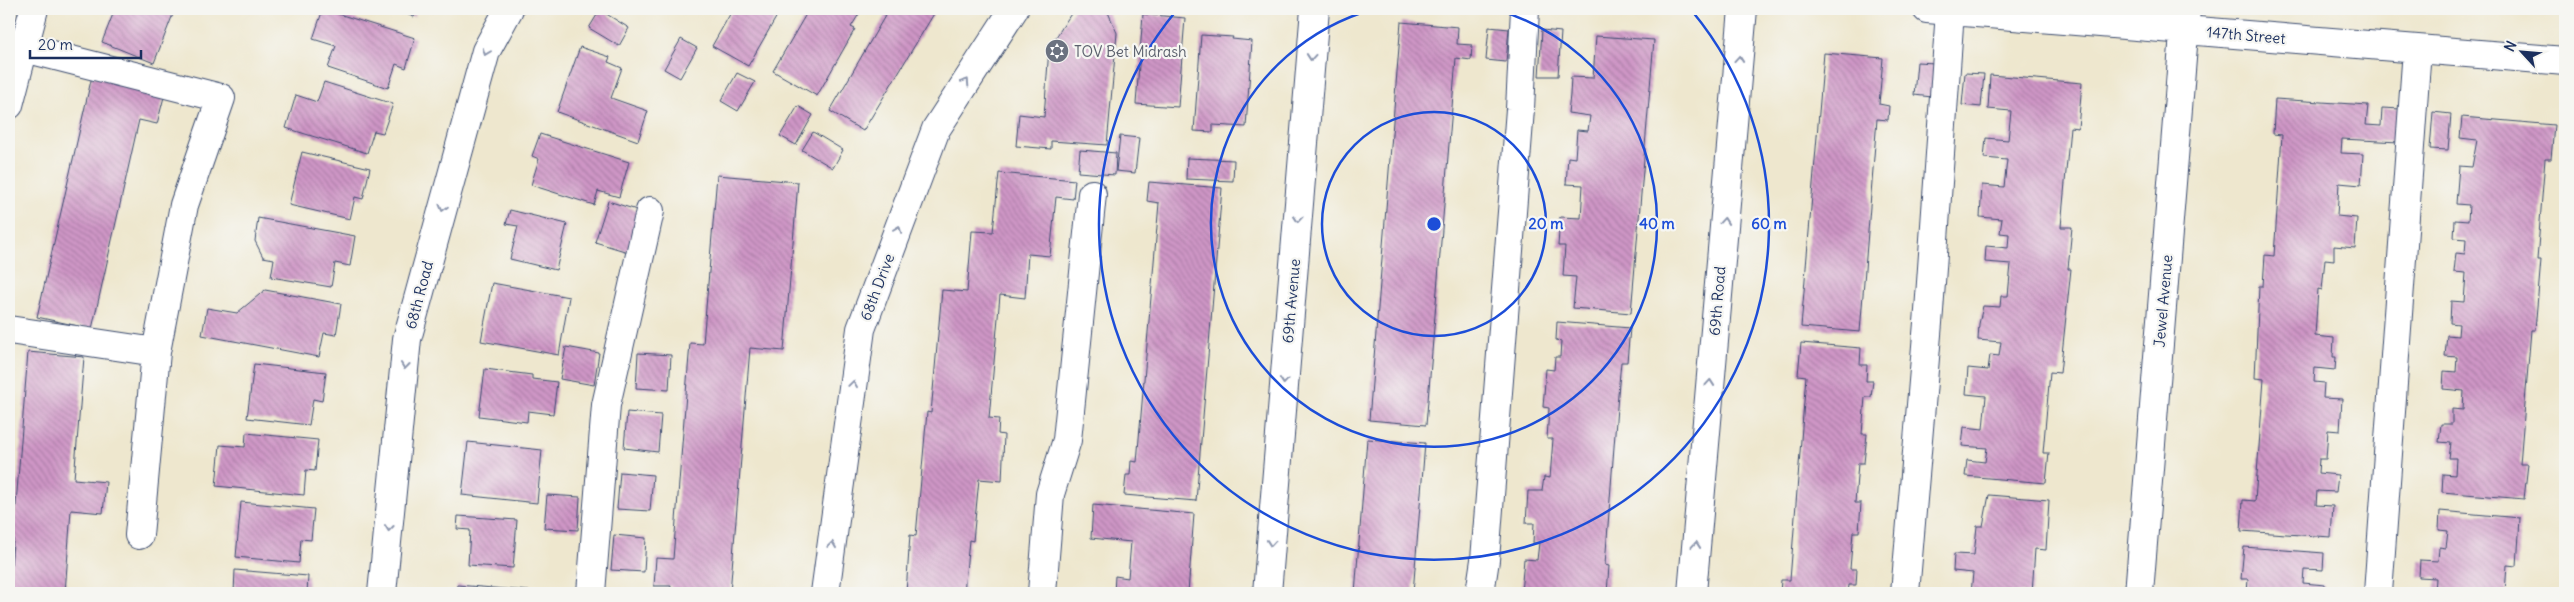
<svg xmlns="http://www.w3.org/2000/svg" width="2574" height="602" font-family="Delius,sans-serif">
  <defs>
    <pattern id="building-back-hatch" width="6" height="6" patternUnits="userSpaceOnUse" patternTransform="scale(1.25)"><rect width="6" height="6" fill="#cf96c6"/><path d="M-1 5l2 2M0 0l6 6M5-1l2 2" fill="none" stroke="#a77ba4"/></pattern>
  </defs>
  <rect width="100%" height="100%" fill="#f6f6f2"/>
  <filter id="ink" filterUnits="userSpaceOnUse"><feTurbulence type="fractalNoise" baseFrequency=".02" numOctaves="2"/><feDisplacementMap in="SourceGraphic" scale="10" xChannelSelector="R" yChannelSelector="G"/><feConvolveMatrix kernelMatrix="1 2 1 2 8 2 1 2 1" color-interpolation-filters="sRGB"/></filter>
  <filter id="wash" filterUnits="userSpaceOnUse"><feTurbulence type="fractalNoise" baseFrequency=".0096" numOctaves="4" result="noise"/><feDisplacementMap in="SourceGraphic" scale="20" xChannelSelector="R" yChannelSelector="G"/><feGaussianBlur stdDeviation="1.12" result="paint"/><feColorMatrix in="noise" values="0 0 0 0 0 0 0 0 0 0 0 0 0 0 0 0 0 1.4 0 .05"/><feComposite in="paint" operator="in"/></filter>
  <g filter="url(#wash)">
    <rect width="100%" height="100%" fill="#eee7ce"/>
    <g id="blocks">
      <path fill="url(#building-back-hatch)" d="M115,9h60l-21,54 -52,-21z
        M323,9l92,29 -9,30 -10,-4 -8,24 -60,-20 8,-22 -23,-7z
        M393,9h25l-4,8z
        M733,9h48l-33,57 -36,-20z
        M809,9h53l-11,18 4,2 -38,67 -44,-25z
        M889,9h41l5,3 -72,119 -33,-20z
        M1074,9l33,1 10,23 -10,112 -56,-4v8l-35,-3 3,-32 25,3 5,-69z
        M600,10l29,18 -10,18 -30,-18z
        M1143,14l42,4 -7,89 -42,-3z
        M1401,22l57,5 -1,17 15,1 -1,15 -15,-2 -30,367 -57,-5z
        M1489,27l20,2 -3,33 -20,-2z
        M1542,30l19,2 -3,44h-19z
        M1201,35l32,2 -1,2 20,2 -6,86 -33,-2v7l-19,-1z
        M1596,36l58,4 -23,273 -58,-5 3,-31 -13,-1 2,-30h-7l2,-29 21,1 2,-33 -17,-1 2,-27 7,1 2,-28 11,1 2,-15 -22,-3 2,-18 1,-18 22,1z
        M681,39l16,9 -17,30 -16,-9z
        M580,47l30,10 -2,5 14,6 -11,30 37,13 -10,30 -81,-29z
        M1824,53l59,5 -4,46 10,2 -1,14 -11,-1 -17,213 -59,-5z
        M1917,62l18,1 -3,34 -18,-2z
        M737,73l18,9 -17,29 -17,-10z
        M1965,73l19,1 -3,33 -19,-2z
        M1990,75l92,8 -4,45 -8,-1 -9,100h11l-4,42h3l-11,104 -10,-1 -7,81h6l-3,30 -81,-7 2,-16 18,2 2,-14 -25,-2 2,-19 19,2 3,-33 -20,-2 2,-26 20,2 2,-15 9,1 2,-14 -23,-2 1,-16 4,-18 17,1 1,-11h7l3,-32 -26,-2 1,-16 22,2 1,-14 -9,-1 2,-14 -22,-2 2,-32 22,2 3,-27 -23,-2 2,-20 22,2 3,-29 -23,-2z
        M92,76l73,17 -8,31 -18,-4 -47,209 -55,-12z
        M324,82l69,22 -10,29 -9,-2 -7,22 -81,-25 10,-33 21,7z
        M2275,99l93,6 -2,20 15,1 1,-18 19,1 -2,33 -57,-3 -1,14 22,1 -2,31 -22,-2 -2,33 20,2 -2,30 -21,-2v14l-9,-1 -3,31 -4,-1 -3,47 19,2 -1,19h3l-1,13 -20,-2 -1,14 10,1 -1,15 19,1 -2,32 -12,-1 -2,29h-7l-1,14 20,2 -2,17 -19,-1 -1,14 17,1 -2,31 -90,-6 2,-31 12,1 9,-122 -9,-1 4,-92h4l2,-31 9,1 8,-121 -9,-1z
        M798,106l15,9 -17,30 -16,-9z
        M2433,112l18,2 -3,36 -18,-1z
        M2462,117l92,8 -3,34h-6l-8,101h4l-6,70h-4l-11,134h8l-4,35 -82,-7 1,-18 12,1 1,-17h-7l2,-15 -12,-1 2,-18h11v-15l11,1 1,-19 -21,-2 1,-18 12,1 1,-15 -12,-1 2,-21 11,1 1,-12 -9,-1 1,-22 13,1 2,-29 -12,-1 2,-19 9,1 1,-15 -12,-1 1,-18 13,1 1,-16 -13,-1 3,-38 13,1 5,-27 -17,-2z
        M813,132l30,18 -10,18 -31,-18z
        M540,134l89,28 -10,35 -21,-6 -4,14 -63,-20 8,-26 -7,-3z
        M1120,136l19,2 -4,35 -19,-2z
        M1080,150l36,3 -1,22 -37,-3z
        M302,152l68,16 -7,31 -8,-2 -5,22 -61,-14z
        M1187,158l47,2 -1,21 -47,-2z
        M999,173l76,7 -2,19 -17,-2 -6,59 -22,-2 -3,44 -25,-3 -11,123 10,1 -1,15 6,1 -2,46 -23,-2 -6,62 -4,-1 -5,53h-58l4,-58 6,1 11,-124 4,1 11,-123 25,2 5,-61 21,1z
        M717,175l81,7 -14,169 -34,-3 -20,245h-60l1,-7h-17l2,-28 17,1 17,-216 13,1z
        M1149,182l73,6 -26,313 -72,-6 2,-20h4l1,-14 6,1 22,-259 -12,-2z
        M608,201l32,10 -12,41 -33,-10z
        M510,210l57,14 -11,46 -46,-11 8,-33 -12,-2z
        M258,218l97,18 -5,30 -15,-3 -4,24 -60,-10 3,-18 -11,-2 -8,-16z
        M492,283l77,14 -10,58 -78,-14z
        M265,290l76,14 -5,31 -12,-2 -5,24 -117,-22 5,-27 30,5z
        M1557,322l73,6 -3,34h-6l-3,32 -13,171 4,1 -2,27h-86l3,-34 13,1 2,-17h-6l1,-20h-8l2,-32h14l2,-14 6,1 3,-39h-6l2,-31 -6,-1 3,-38 8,1 1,-13h5l1,-16 -5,-1z
        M1801,343l60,5 -1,17h7l-1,16h7l-2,16h-6l-3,37h5l-3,29h-6l-3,40h6l-2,29h-6l-3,37h7l-1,16h-7l-1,8h-68l1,-13h9l16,-204 -8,-1z
        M566,347l33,6 -5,32 -34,-6z
        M28,352l56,5 -10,122 32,3 -3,31 -32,-3 -6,83h-56z
        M638,353l33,2 -2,35 -33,-2z
        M254,364l72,8 -4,29 -9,-2 -4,26 -62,-7z
        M485,369l47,6v4l25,3 -4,32 -25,-3 -1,11 -48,-6z
        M627,412l34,3 -3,37 -34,-4z
        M246,433l72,7 -3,31 -9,-1 -2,25 -88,-9 4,-41 25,2z
        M1367,439l58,4 -12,150h-58z
        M468,442l74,8 -5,53 -75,-8z
        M620,472l33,3 -3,36 -33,-2z
        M547,495l33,2 -2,33 -34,-2z
        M1989,495l60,5 -3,50 -11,-1 -3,44h-61l2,-20 -20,-2 1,-17 20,1 3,-29h6z
        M241,502l73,7 -3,31 -10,-1 -2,24 -63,-6z
        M1093,505l101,9 -6,79h-74l1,-17 13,2 3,-36 -40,-4z
        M2440,511l80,7 -3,48 -10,-1 -2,28h-70l1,-15 -17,-1 1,-17 18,1 1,-14 7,1 2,-17 -9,-1z
        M458,516l59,4 -4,48 -45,-3 2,-35 -13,-1z
        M614,535l32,3 -2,34 -33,-2z
        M2244,547l80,6 -1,17 -19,-1 -1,14 22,2 -1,8h-77l1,-14h-7z
        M235,570l73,6 -1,17h-73z
        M457,585l72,6v2h-73z"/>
    </g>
  </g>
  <g filter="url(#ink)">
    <use href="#blocks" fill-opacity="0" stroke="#3b4b6f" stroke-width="1"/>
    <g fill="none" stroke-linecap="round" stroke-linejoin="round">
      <g stroke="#3b4b6f" stroke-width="30">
        <path id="minor" d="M1927,9l638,52
          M9,105l25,-96
          M9,330l147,22 28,-147 37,-107 -197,-50
          M139,535l17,-183
          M382,593l25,-254 79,-288 23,-42
          M591,593l15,-188 44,-194
          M825,593l36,-264 75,-200 78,-120
          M1042,593l8,-99 17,-54 25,-246
          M1267,593l48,-584
          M1480,593l5,-33 35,-451 5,-100
          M1692,593l51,-584
          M1905,593l24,-282 21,-300
          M2139,593l47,-584
          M2378,593l39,-544"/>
      </g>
      <use href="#minor" stroke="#fff" stroke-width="28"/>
    </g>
    <defs><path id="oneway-chevron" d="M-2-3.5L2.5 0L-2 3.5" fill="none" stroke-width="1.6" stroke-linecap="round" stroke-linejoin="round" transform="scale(1.25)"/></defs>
    <g stroke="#8d97ae">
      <use href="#oneway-chevron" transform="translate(486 52) rotate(111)"/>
      <use href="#oneway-chevron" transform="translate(1311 57) rotate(95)"/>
      <use href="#oneway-chevron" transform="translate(1739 59) rotate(-85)"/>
      <use href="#oneway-chevron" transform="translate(966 82) rotate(-57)"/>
      <use href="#oneway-chevron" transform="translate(443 208) rotate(105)"/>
      <use href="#oneway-chevron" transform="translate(1298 219) rotate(95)"/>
      <use href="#oneway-chevron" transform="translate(1724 221) rotate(-85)"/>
      <use href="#oneway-chevron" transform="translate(898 229) rotate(-69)"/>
      <use href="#oneway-chevron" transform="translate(405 366) rotate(96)"/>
      <use href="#oneway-chevron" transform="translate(1284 381) rotate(95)"/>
      <use href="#oneway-chevron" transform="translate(1710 383) rotate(-85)"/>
      <use href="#oneway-chevron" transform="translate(853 384) rotate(-82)"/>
      <use href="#oneway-chevron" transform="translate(389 528) rotate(96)"/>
      <use href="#oneway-chevron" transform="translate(1271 543) rotate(95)"/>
      <use href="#oneway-chevron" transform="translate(832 545) rotate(-82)"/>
      <use href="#oneway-chevron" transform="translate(1696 545) rotate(-85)"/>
    </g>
  </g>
  <g fill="none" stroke="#1d4ed8" stroke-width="2.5">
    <circle cx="1434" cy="224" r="112"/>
    <path d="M1494 9A223 223 0 1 1 1374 9"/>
    <path d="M1692 11A335 335 0 1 1 1176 11"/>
  </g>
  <defs>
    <g id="synagogue-disc" transform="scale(1.25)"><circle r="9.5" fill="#6b7280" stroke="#f6f6f2"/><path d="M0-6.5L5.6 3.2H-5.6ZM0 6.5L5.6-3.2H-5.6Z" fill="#fff"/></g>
  </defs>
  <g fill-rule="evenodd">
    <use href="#synagogue-disc" x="1057" y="51"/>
  </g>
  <g text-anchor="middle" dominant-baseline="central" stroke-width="4.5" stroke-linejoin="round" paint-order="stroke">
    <g font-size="15" fill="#1b2f5e" stroke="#f6f6f2">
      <text transform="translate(2246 35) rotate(5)">147th Street</text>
      <text transform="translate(877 287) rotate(-69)">68th Drive</text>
      <text transform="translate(419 295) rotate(-75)">68th Road</text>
      <text transform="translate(1291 301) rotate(-85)">69th Avenue</text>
      <text transform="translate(1717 301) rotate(-85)">69th Road</text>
      <text transform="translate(2163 301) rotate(-85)">Jewel Avenue</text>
    </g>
    <g font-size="15" fill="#5b616d" stroke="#f6f6f2" text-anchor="start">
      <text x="1074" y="51">TOV Bet Midrash</text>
    </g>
  </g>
  <circle cx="1434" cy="224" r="8" fill="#1d4ed8" stroke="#f6f6f2" stroke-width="2.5"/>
  <g font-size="15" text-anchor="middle" font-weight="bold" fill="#1d4ed8" stroke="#f6f6f2" stroke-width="4.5" stroke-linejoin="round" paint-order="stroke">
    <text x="1546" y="229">20 m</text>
    <text x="1657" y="229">40 m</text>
    <text x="1769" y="229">60 m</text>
  </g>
  <rect width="2574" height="602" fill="none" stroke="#f6f6f2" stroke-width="30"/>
  <g transform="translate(2522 52) rotate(296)" stroke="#f6f6f2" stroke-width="4" paint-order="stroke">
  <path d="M0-4L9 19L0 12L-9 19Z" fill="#1b2f5e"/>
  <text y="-8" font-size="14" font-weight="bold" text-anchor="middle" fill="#1b2f5e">N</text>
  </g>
  <path d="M30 50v8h111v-8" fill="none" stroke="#1b2f5e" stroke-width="2.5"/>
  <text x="38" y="50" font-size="15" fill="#1b2f5e" stroke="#f6f6f2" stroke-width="4" paint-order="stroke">20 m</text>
</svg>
